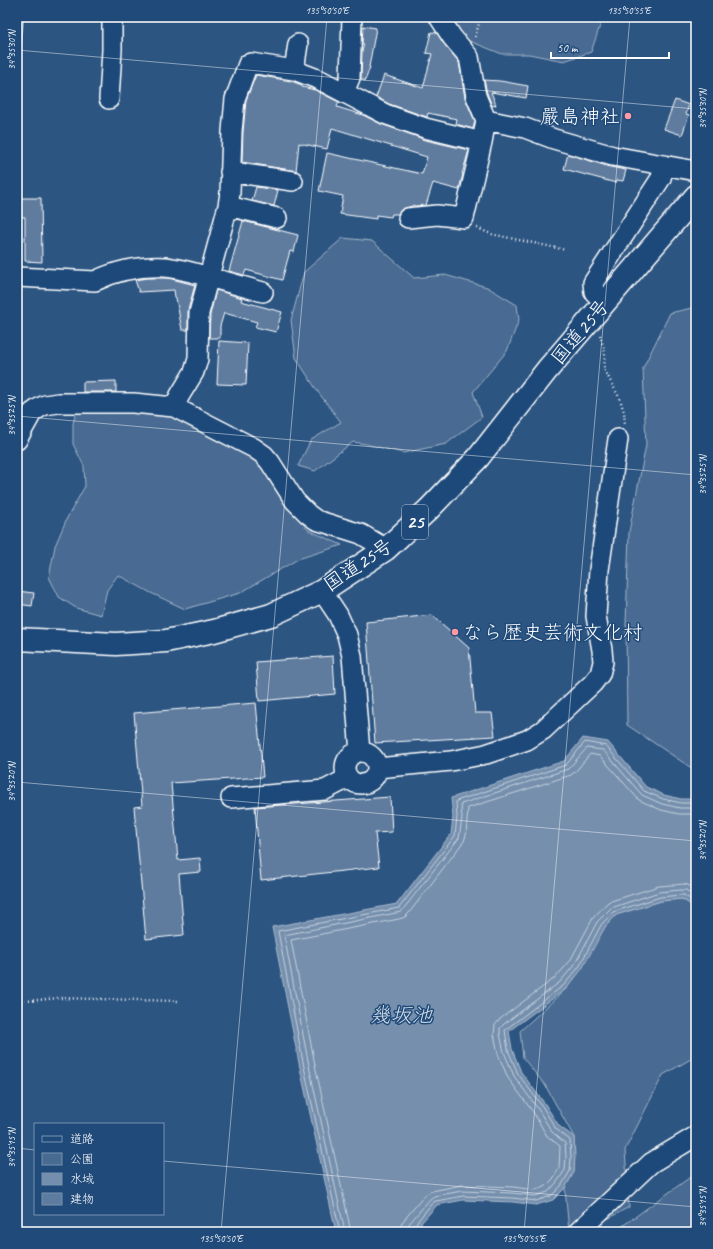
<svg xmlns="http://www.w3.org/2000/svg" width="713" height="1249" font-family="Caveat,'Klee One',sans-serif">
  <rect width="100%" height="100%" fill="#2c5582"/>
  <filter id="ink" filterUnits="userSpaceOnUse"><feTurbulence type="fractalNoise" baseFrequency=".025" numOctaves="2"/><feDisplacementMap in="SourceGraphic" scale="8" xChannelSelector="R" yChannelSelector="G"/><feConvolveMatrix kernelMatrix="1 2 1 2 8 2 1 2 1" color-interpolation-filters="sRGB"/></filter>
  <g filter="url(#ink)">
    <path fill="#486b92" stroke="#a4b5c8" d="M441,17h162l-12,35 -27,9 -35,-7h-27l-50,-20z
      M343,238l29,3 42,37 31,-3 42,12 30,18 2,15 -12,31 -34,41 9,25 -36,27 -43,9 -37,-9 -13,-2 -38,29 -17,-5 13,-26 30,-18 -23,-30 -22,-34 -5,-38 13,-48z
      M696,307v464l-69,-46 -1,-102 3,-91 17,-87 -3,-77 27,-55z
      M161,410l79,39 24,18 15,27 29,36 34,15 -44,14 -58,34 -55,16 -34,-16 -33,-18 -11,15 -6,25 -25,-7 -17,-11 -10,-20 6,-31 12,-28 18,-32 -1,-20 -11,-22v-21l3,-10 10,-2z
      M682,899l14,9v148l-33,19 -38,75 4,57 -45,25h-15l-4,-44 9,-16v-35l-29,-52 -22,-27 -3,-27 47,-43 38,-61 11,-12 45,-14z
      M696,1173v59h-82z"/>
    <path fill="#748fad" stroke="#acbcce" d="M583,738l25,4 38,45 18,8 17,4h15v109l-14,-9 -21,2 -45,14 -11,12 -23,42 -15,19 -58,43 3,18 9,23 24,32 14,22 15,11 1,20 -1,15 -9,16 -12,12 -17,5 -23,-3 -50,-2 -26,5 -23,26 -3,1h-75l-36,-164 -28,-141 125,-23 54,-70 2,-17 -2,-19 113,-37z"/>
    <g fill="none" stroke-linecap="round" stroke-linejoin="round">
      <path stroke="#c7d2de" stroke-width="1" d="M340,1232l-36,-165 -26,-136 121,-23 56,-72 2,-19 -1,-16 110,-36 19,-23 21,4 38,45 19,8 18,4h15
        M345,1232l-36,-166 -25,-131 117,-23 58,-74 3,-20 -1,-14 107,-35 19,-21 16,2 39,45 20,9 18,4h16
        M351,1232l-36,-167 -24,-125 108,-21 6,-2 4,-4 55,-72 2,-6 2,-27 103,-33 5,-4 14,-17 10,2 39,44 22,10 18,4h17
        M400,1232v-5l3,-6 22,-26 7,-4 30,-6 51,2 22,3 10,-3 8,-8 6,-11 1,-22 -13,-10 -14,-24 -25,-34 -10,-24 -4,-20 1,-9 5,-6 56,-42 14,-16 23,-43 15,-16 51,-16 25,-2 4,1 8,5
        M406,1232l2,-7 22,-26 4,-3 28,-5 51,2 22,3 13,-4 9,-10 8,-12 1,-13 -1,-14 -13,-11 -14,-23 -24,-33 -10,-24 -4,-18v-6l4,-4 56,-42 15,-18 22,-42 14,-14 48,-16 21,-2h6l10,7
        M411,1232l1,-4 21,-26 3,-1 27,-5 50,2 23,3 15,-5 10,-10 9,-15 1,-14 -1,-17 -14,-11 -14,-23 -24,-32 -10,-24 -3,-20 59,-45 15,-18 22,-42 12,-13 47,-15 21,-2h3l12,8"/>
    </g>
    <path fill="#5e7c9f" stroke="#fff" d="M363,26l13,2 -7,39h1l-5,14 -4,-2 1,-28 2,-7h-2z
      M431,32l6,1 7,11 15,18 6,36 10,23 -2,8 -17,-5 1,-5 -29,-6 -1,4 -38,-13 -13,-7 8,-22 39,13 9,-34 -6,-1z
      M256,75l35,6 11,4v2l13,3 24,12 -2,5 26,8 18,9 40,14v1l48,11 -7,24h1l-4,16 -26,-7 -7,22 -11,1 -2,-1 -1,1 -10,3 -4,5h-6l-1,3 -15,-2v4l-36,-5 3,-18 -24,-5 8,-38 95,21 5,-17 -95,-29 -5,21 -28,-6 -3,28 -54,-9 1,-30 3,-32z
      M484,80l16,1 28,5 -2,12 -35,-6 5,13 -4,1 -5,-13z
      M675,100l14,5 -3,9 3,1 -7,20 -18,-6z
      M568,154l42,13 16,3 -3,11 -6,-1 -1,3 -52,-14z
      M256,187l22,3 -4,16 -22,-5z
      M17,198h24l1,64 -17,-1v-44h-8z
      M243,221l55,14 -4,17 -4,-1 -8,29 -36,-10 -2,5 -15,-4z
      M147,278h21l27,7 -7,25v20h-6l-6,-32 -1,-1 -1,-7 -35,2 -4,-12z
      M216,290l26,8 -1,3 41,11 -6,20 -21,-5 2,-5 -33,-9 -4,13v12h-11l1,-23z
      M219,341l29,2 -2,42 -29,-1z
      M116,381v11h-33v-10z
      M17,591l17,2 -2,13 -15,-2z
      M432,615l37,33 6,65h17l3,23 -120,7 -9,-121z
      M333,656l2,38 -76,7 -3,-39z
      M256,703l7,74 -92,6 7,77 22,-2 1,14 -22,2 5,61 -38,4 -12,-132 8,-1 -8,-93z
      M390,797l2,35 -17,1 4,34 -118,13 -6,-73z"/>
    <g fill="none" stroke-linecap="round" stroke-linejoin="round">
      <g stroke="#fff" stroke-width="22">
        <path id="minor" d="M294,70l4,-26
          M344,92l6,-14 2,-61
          M109,99l3,-49v-33
          M486,120l39,8 29,11 59,17 83,15
          M230,172l63,9
          M228,206l49,12
          M408,218l29,-3 27,3 18,-76
          M17,277l78,4c21,-10 45,-15 69,-14 15,1 31,6 45,10 18,5 36,10 54,15
          M605,303l-11,-11 -1,-9 68,-105 3,-13
          M174,407l6,-12 14,-23 4,-13 1,-46 29,-107 2,-13 2,-62 3,-32 13,-35 3,-1 43,7 26,10 65,34 40,14 57,14 4,-22 -10,-24 -7,-39 -17,-20 -13,-20
          M17,440l15,-27 7,-5 6,-3 13,-2h75l41,4 80,41 10,7 6,7 25,39 13,13 8,6 13,4 32,10 25,15
          M322,591l16,24 9,20 5,21 8,96
          M345 768a16 16 0 1 1 32 0a16 16 0 1 1-32 0Z
          M377,768l74,-7 35,-7 41,-14 16,-10 50,-47 7,-9 3,-12 -1,-12 -6,-34 3,-46 19,-131
          M231,798l94,-8 23,-12
          M578,1232l73,-69 45,-27"/>
      </g>
      <g stroke="#fff" stroke-width="25">
        <path id="highway" d="M17,639l99,5 50,-3 48,-10 57,-16 51,-24 64,-42 43,-40 49,-51 69,-88 149,-174"/>
      </g>
      <path stroke="#fff" stroke-width="2.5" stroke-dasharray="1 3" stroke-linecap="butt" d="M475,37l6,-20
        M477,228l14,6 75,16
        M600,335l5,18 -1,16 16,30 4,13 1,13
        M17,1002l41,-4 122,3"/>
      <use href="#minor" stroke="#1f4a7a" stroke-width="19"/>
      <use href="#highway" stroke="#1f4a7a" stroke-width="22"/>
    </g>
  </g>
  <path fill="none" stroke="#fff" stroke-width="1" stroke-opacity="0.45" d="M17,50l679,59M17,101l7,-84M17,416l679,59M17,782l679,59M17,1148l18,2M163,1161l533,46M221,1232l106,-1215M524,1232l106,-1215"/>
  <g fill="#ff9aa2" stroke="#1f4a7a" stroke-width="1.5">
    <circle cx="628" cy="116" r="4"/>
    <circle cx="455" cy="632" r="4"/>
  </g>
  <g text-anchor="middle" dominant-baseline="central" stroke-width="3" stroke-linejoin="round" paint-order="stroke">
    <rect fill="#1f4a7a" stroke="#bcc9d7" stroke-width="1" x="402" y="505" width="26" height="34" rx="3"/>
    <g font-size="19" font-weight="bold" fill="#fff">
      <text x="415" y="522">25</text>
    </g>
    <g font-size="20" fill="#fff" stroke="#1f4a7a" text-anchor="end">
      <text x="620" y="116">嚴島神社</text>
      <text x="463" y="632" text-anchor="start">なら歴史芸術文化村</text>
    </g>
    <g font-size="20" fill="#fff" stroke="#1f4a7a">
      <text transform="translate(580 332) rotate(-50)">国道25号</text>
      <text transform="translate(358 565) rotate(-34)">国道25号</text>
    </g>
    <g font-size="21" font-style="italic" fill="#d5dde6" stroke="#1f4a7a">
      <text x="401" y="1015">幾坂池</text>
    </g>
  </g>
  <rect width="713" height="1249" fill="none" stroke="#1f4a7a" stroke-width="44"/>
  <rect x="34" y="1123" width="130" height="92" fill="#1f4a7a" stroke="#7992af"/>
  <rect x="42" y="1136" width="20" height="6" fill="#1f4a7a" stroke="#7992af"/>
  <text x="70" y="1143" font-size="12" fill="#ffffff">道路</text>
  <rect x="42" y="1153" width="20" height="12" fill="#486b92" stroke="#7992af"/>
  <text x="70" y="1163" font-size="12" fill="#ffffff">公園</text>
  <rect x="42" y="1173" width="20" height="12" fill="#748fad" stroke="#7992af"/>
  <text x="70" y="1183" font-size="12" fill="#ffffff">水域</text>
  <rect x="42" y="1193" width="20" height="12" fill="#5e7c9f" stroke="#7992af"/>
  <text x="70" y="1203" font-size="12" fill="#ffffff">建物</text>
  <path d="M551 52v6h118v-6" fill="none" stroke="#ffffff" stroke-width="2"/>
  <text x="557" y="52" font-size="12" fill="#ffffff" stroke="#1f4a7a" stroke-width="3" paint-order="stroke">50 m</text>
  <rect x="22" y="22" width="669" height="1205" fill="none" stroke="#fff" stroke-width="1.5"/>
  <g font-size="10" text-anchor="middle" fill="#fff">
    <text x="327" y="14">135°50'50"E</text>
    <text x="629" y="14">135°50'55"E</text>
    <text transform="translate(11 50) rotate(-90)" y="4">34°35'30"N</text>
    <text transform="translate(702 109) rotate(-90)" y="4">34°35'30"N</text>
    <text transform="translate(11 416) rotate(-90)" y="4">34°35'25"N</text>
    <text transform="translate(702 475) rotate(-90)" y="4">34°35'25"N</text>
    <text transform="translate(11 782) rotate(-90)" y="4">34°35'20"N</text>
    <text transform="translate(702 841) rotate(-90)" y="4">34°35'20"N</text>
    <text transform="translate(11 1148) rotate(-90)" y="4">34°35'15"N</text>
    <text transform="translate(702 1207) rotate(-90)" y="4">34°35'15"N</text>
    <text x="221" y="1242">135°50'50"E</text>
    <text x="524" y="1242">135°50'55"E</text>
  </g>
</svg>
